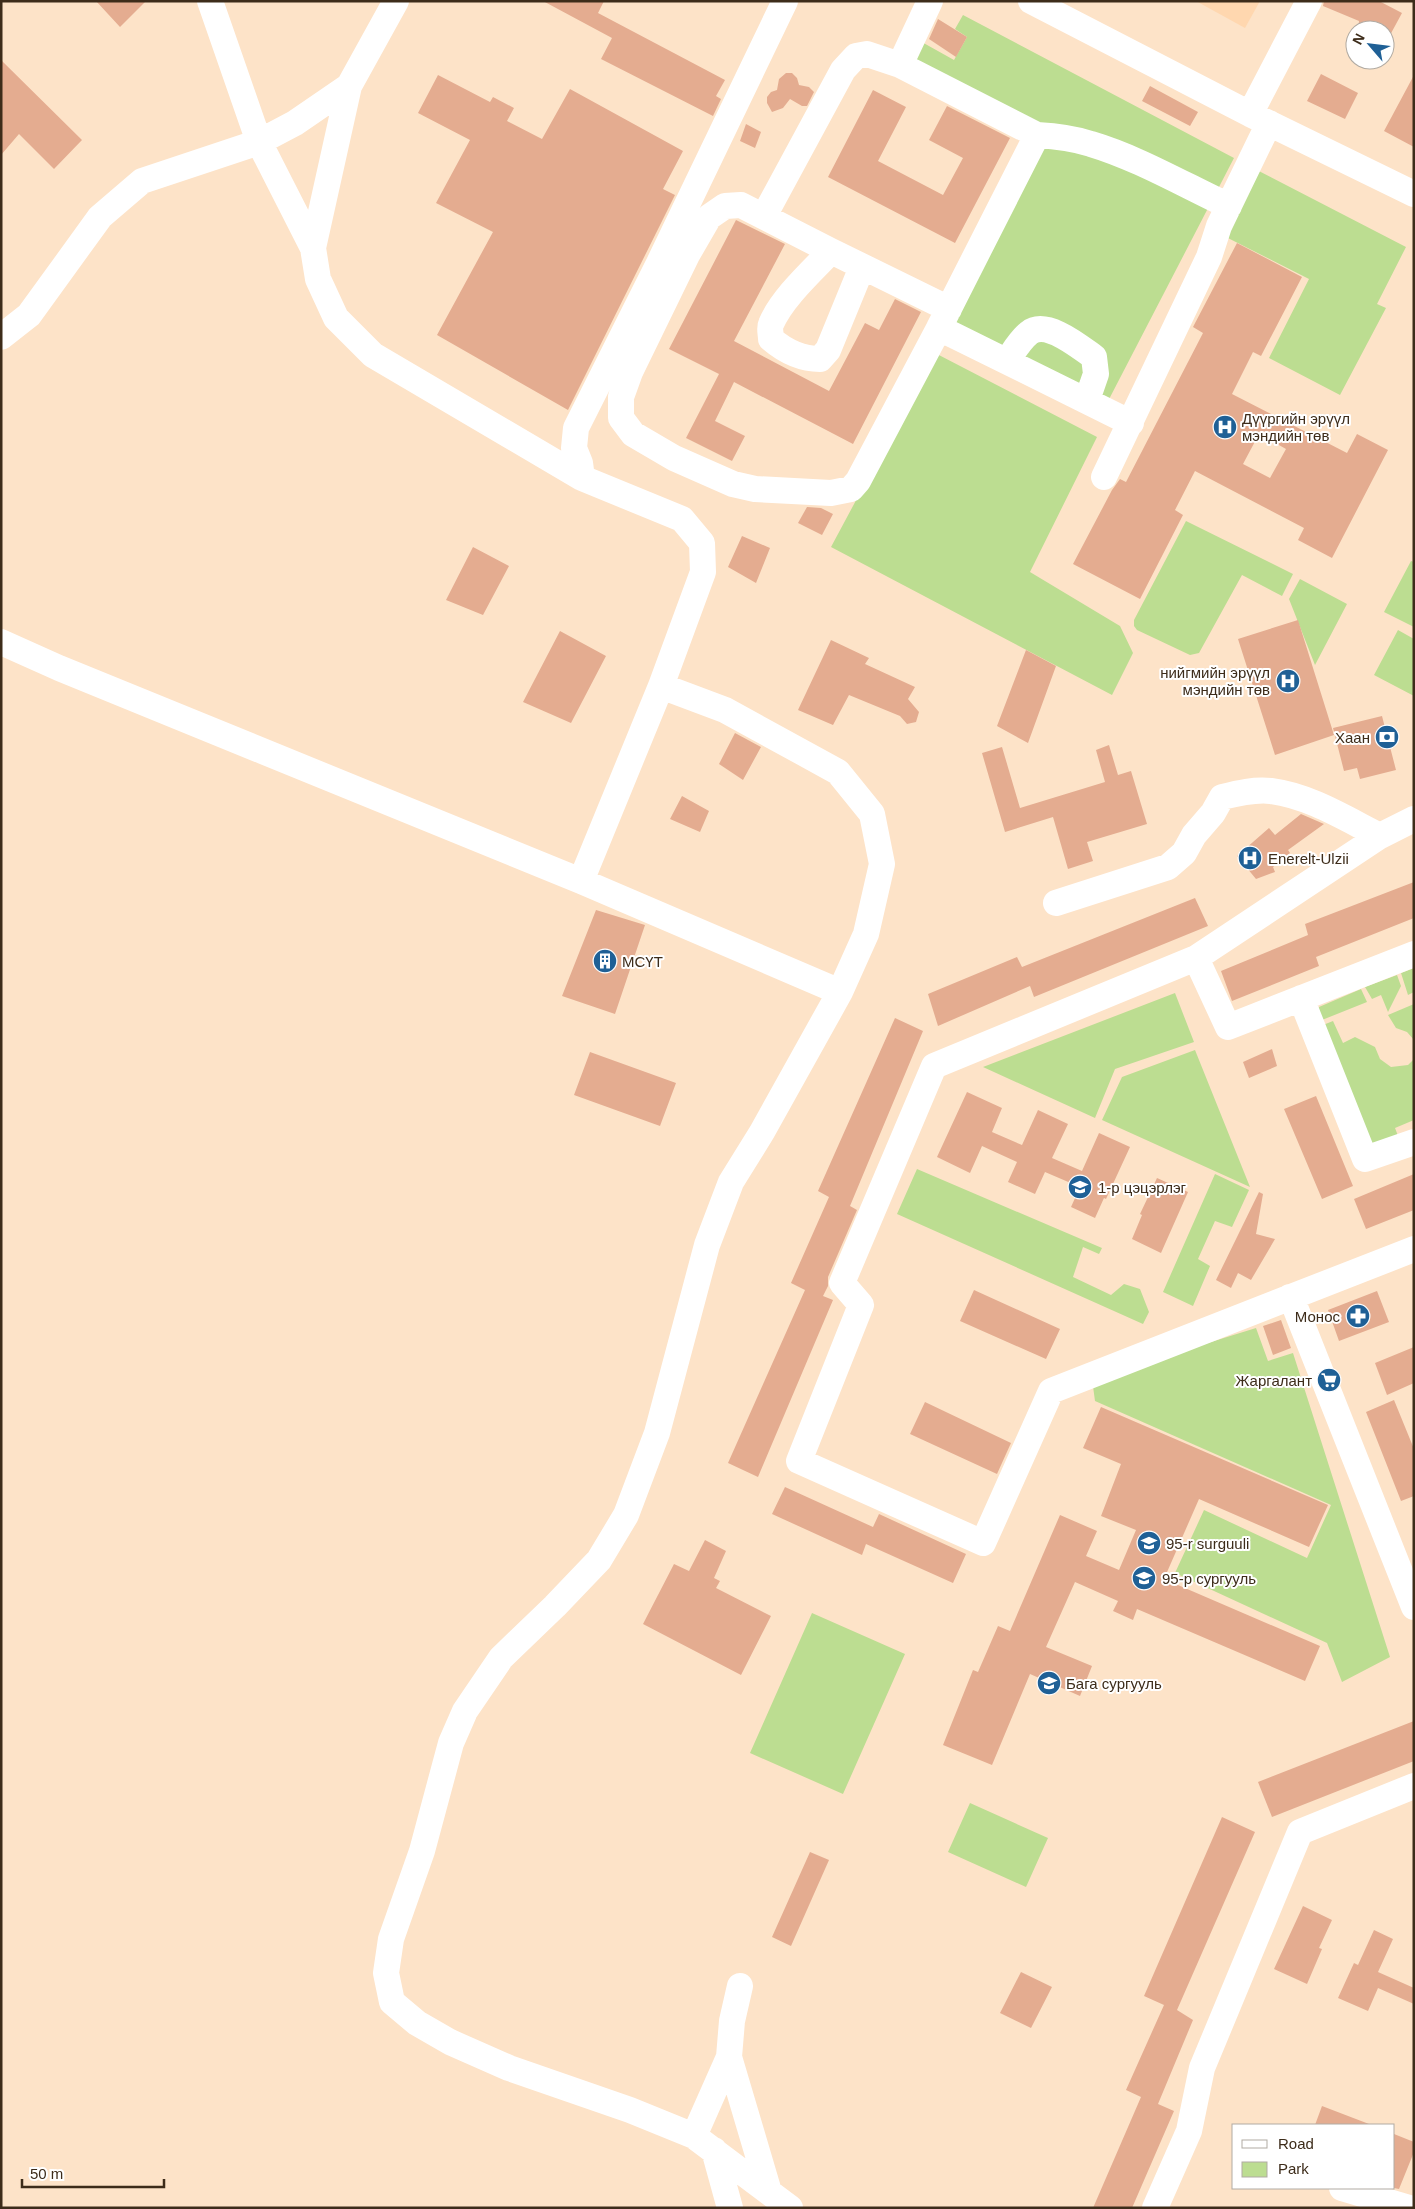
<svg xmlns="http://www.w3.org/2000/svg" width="1415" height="2209" font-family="Arial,sans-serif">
  <rect width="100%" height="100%" fill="#fde3c8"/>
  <path fill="#ffd7af" d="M1196,1h64l-15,27z"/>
  <path fill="#bcdd91" d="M963,15l271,143 -128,247 -161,-81 100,-192 -144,-74 10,-22 43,24 13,-23 -12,-8z
    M1251,167l155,80 -29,57 9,4 -46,87 -71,-37 40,-79 -91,-46z
    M935,353l162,84 -67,135 90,54 13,27 -21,42 -281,-148z
    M1186,521l107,53 -11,22 -40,-21 -43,78 -9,2 -53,-25 -3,-4v-6z
    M1411,561l3,1v65l-30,-15z
    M1300,579l47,25 -32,61 -26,-66z
    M1398,630l16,9v57l-40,-21z
    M1414,968v24l-6,3 -7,-22z
    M1397,975l4,11 -13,26 -7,-17 -9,4 -7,-12z
    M1361,989l6,13 -50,20 -2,-6 4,-9z
    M1175,993l19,49 -79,27 -20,49 -112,-51z
    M1414,1004v36l-7,-8 -11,-4 -8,-13z
    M1333,1021l10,22 12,-6 20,10 5,12 11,8 17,-2 6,-6v61l-19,8 5,13 -28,2 -54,-116z
    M1195,1050l55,137 -148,-67 20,-43z
    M917,1169l185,79 -3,6 -16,-7 -10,30 38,18 13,-11 16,5 9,23 -6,12 -246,-110z
    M1215,1174l34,16 -17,37 -17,-6 -17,38 12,7 -17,40 -30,-14z
    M1256,1328l12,33 25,-8 97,304 -48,25 -15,-39 -152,-70 29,-63 103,48 24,-53 -236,-104 -3,-22z
    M812,1613l93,41 -62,140 -93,-41z
    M970,1803l78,35 -22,49 -78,-35z"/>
  <path fill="#e4ac90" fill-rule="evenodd" d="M96,1h50l-26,26z
    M543,1h61l-6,12 127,67 -9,16 5,3 -8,17 -112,-57 11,-21z
    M1324,1h55l23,12 -13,24 -4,-2v-5h-27l1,-9 -36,-15z
    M938,19l29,18 -11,20 -27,-18z
    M1,60l81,80 -28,29 -35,-35 -18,21z
    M786,73h6l5,5 2,7 10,2 5,5 -7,14h-5l-12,-7 -7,9 -11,4 -5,-9v-6l4,-5 6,-2 2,-11z
    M1321,74l37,19 -13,26 -38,-18z
    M438,75l52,27 3,-5 21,11 -7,13 35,18 28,-50 113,62 -20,38 12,6 -107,215 -131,-75 56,-103 -57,-29 34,-63 -52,-27z
    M1414,75v72l-30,-16z
    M1150,86l48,26 -8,14 -48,-25z
    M873,90l33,17 -28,54 65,34 20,-37 -34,-18 18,-34 63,32 -55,105 -127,-66z
    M746,124l15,8 -6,16 -15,-7z
    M736,220l49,24 -51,97 95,50 36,-68 14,7 16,-31 26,13 -68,132 -119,-62 -19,39 30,15 -13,25 -46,-23 33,-64 -50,-25z
    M1237,243l65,34 -41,79 -8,-4 -21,42 115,59 10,-19 31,16 -56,108 -34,-18 6,-12 -109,-57 -20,39 8,5 -43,84 -67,-35 39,-74 8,-11 6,3 77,-149 -10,-6zM1259,434l27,15 -16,29 -27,-14z
    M807,507l14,1 12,6 -11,21 -24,-12z
    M742,536l28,12 -14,35 -28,-16z
    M473,547l36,19 -26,49 -37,-15z
    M1298,620l36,115 -59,20 -37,-116z
    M560,631l46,25 -35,67 -48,-21z
    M831,640l38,18 -4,6 50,23 -7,12 11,13 -3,10 -9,2 -7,-8 -51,-21 -16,30 -35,-15z
    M1026,650l30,16 -28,77 -31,-17z
    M1382,716l14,54 -36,9 -3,-11 -13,3 -11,-43z
    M735,733l26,14 -18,33 -24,-16z
    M1109,745l9,30 13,-4 16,53 -60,18 6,19 -25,8 -15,-52 -48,15 -23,-79 20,-6 18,61 85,-26 -9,-32z
    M682,796l27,15 -9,21 -30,-13z
    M1301,814l23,10 -36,26 2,3 -17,14 2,5 -19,7 -19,-23 32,-28 6,7z
    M1414,882v36l-98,39 3,9 -87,35 -11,-30 87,-36 -3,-11z
    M1195,898l13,28 -174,71 -4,-11 -92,40 -10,-32 89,-37 5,10z
    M596,910l49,15 -30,89 -53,-18z
    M895,1018l28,13 -73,175 7,4 -29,67v9l-5,10 10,4 -75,177 -30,-14 77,-173 -14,-7 38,-86 -11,-6z
    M1272,1049l5,17 -28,12 -6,-16z
    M590,1052l86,31 -16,43 -86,-31z
    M967,1092l35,16 -10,24 30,13 16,-35 30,14 -16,34 30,13 17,-38 31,14 -24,52 -2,-1 -9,20 -24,-11 9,-20 -35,-15 -10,22 -27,-12 9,-20 -35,-16 -12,27 -33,-16z
    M1316,1096l37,90 -31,13 -38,-90z
    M1414,1174v36l-48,19 -12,-30z
    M1157,1178l31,14 -27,61 -29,-14 10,-24 -2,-1z
    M1259,1192l4,2 -7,40 19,5 -24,41 -13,-7 -7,15 -15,-8z
    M974,1290l86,39 -14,30 -86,-38z
    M1377,1291l12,31 -50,19 -11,-31z
    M1281,1320l10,28 -18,7 -10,-29z
    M1414,1347v36l-27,12 -12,-32z
    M1394,1400l20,49v47l-13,5 -35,-89z
    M925,1402l86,41 -14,31 -87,-40z
    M1101,1407l227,98 -19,42 -110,-48 -35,80 156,67 -15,35 -168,-72 -4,11 -20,-9 5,-10 -43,-19 -29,65 46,19 -12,30 -50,-22 -38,91 -49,-20 30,-75 5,2 20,-46 12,5 50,-116 37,16 -11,25 33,14 17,-40 -35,-14 20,-52 -38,-16z
    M785,1487l88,40 6,-13 87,40 -13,29 -87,-39 -4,11 -90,-41z
    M705,1540l21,11 -12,27 6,3 -4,7 55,28 -30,59 -98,-51 31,-60 15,7z
    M1414,1721v40l-142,56 -14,-35z
    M1222,1817l33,15 -78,178 16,10 -35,84 16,7 -42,97h-39l48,-111 -15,-7 38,-85 -20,-9z
    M810,1852l19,8 -38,86 -19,-9z
    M1303,1906l29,14 -13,28 3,1 -15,35 -33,-15z
    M1374,1930l19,9 -15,33 36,16v16l-36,-16 -10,23 -30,-13 16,-35 4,2z
    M1021,1972l31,15 -21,41 -31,-15z
    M1322,2106l47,18v1h-54z
    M1394,2134l20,8v10l-15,37 -5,-1z"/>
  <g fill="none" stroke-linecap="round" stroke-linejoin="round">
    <path stroke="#fff" stroke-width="26" d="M210,1l49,141 54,106 5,31 18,39 37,37 209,123
      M1031,1l219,113 164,80
      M900,65l30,-64
      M1250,114l59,-113
      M1037,135c18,1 36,3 54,9 47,14 93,41 138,62
      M764,216l79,-146 13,-14 11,-2 33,11 137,70 -98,193 192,95
      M313,248l36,-162
      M831,251c-19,20 -49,47 -60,73 -2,4 0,10 0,15 14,12 31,20 49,20l8,-9 34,-83
      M939,328l-81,153 -7,8 -20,4 -76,-4 -22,-5 -59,-26 -41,-24 -12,-16v-21l9,-25 57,-117 22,-38 16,-11 16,-1 90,46 118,58
      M1,337l28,-22 71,-98 42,-36 117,-39 36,-19 54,-37 47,-85
      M1007,361c7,-10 13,-21 22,-28 17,-14 51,14 65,24l2,17 -9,26
      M1104,477l105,-220 10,-31 50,-103
      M1,642l58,26 522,213 259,111
      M661,686l64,24 113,62 34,42 10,50 -16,70 -26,58 -78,140 -31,50 -24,63 -50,188 -31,82 -27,45 -44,46 -54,52 -36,53 -14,32 -29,108 -31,88 -5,34 6,29 25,21 33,19 59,26 121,42 64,26 96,72
      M1414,819l-34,17 -184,122 -262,108 -92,217 19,22 -62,156 184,82 68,-152 363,-142
      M581,881l80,-195 42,-114 -1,-29 -20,-24 -100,-41 -2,-15 -6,-15 2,-20 83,-165 126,-262
      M1056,903l112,-36 16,-14 10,-18 19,-22 9,-16c16,-4 33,-8 49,-6 39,5 75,28 109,45
      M1196,958l32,69 186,-73
      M1301,998l64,161 49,-17
      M1290,1297l5,10 119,300
      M740,1986l-8,35 -3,36 40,135
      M694,2136l35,-79
      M714,2150l16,58
      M1342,2188l67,20
      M1155,2208l34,-77 13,-63 98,-236 114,-46"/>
  </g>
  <defs>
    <g id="hospital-disc" transform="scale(1.25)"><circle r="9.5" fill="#1f6096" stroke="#fff"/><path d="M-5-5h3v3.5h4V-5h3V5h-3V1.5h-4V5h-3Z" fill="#fff"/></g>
    <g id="bank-disc" transform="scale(1.25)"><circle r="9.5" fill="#1f6096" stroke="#fff"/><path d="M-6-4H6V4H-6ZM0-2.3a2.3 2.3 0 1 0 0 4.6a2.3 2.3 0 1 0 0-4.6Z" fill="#fff"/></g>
    <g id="building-disc" transform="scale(1.25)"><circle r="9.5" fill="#1f6096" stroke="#fff"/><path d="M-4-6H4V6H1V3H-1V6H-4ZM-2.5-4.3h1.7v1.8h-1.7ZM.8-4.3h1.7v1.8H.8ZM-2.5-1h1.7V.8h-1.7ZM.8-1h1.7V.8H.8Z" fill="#fff"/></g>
    <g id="school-disc" transform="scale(1.25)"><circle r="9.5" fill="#1f6096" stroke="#fff"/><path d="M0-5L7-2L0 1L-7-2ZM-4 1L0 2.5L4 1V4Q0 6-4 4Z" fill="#fff"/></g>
    <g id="pharmacy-disc" transform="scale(1.25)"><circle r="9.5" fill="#1f6096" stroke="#fff"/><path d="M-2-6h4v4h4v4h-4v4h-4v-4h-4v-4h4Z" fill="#fff"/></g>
    <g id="supermarket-disc" transform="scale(1.25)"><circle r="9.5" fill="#1f6096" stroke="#fff"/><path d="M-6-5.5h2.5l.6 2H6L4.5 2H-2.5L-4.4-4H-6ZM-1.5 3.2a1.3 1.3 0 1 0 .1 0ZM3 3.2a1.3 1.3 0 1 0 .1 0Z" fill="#fff"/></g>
  </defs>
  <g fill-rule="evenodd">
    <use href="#hospital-disc" x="1225" y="427"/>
    <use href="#hospital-disc" x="1288" y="681"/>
    <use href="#bank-disc" x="1387" y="737"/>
    <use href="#hospital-disc" x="1250" y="858"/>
    <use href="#building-disc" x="605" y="961"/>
    <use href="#school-disc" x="1080" y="1187"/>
    <use href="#pharmacy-disc" x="1358" y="1316"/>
    <use href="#supermarket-disc" x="1329" y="1380"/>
    <use href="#school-disc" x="1149" y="1543"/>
    <use href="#school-disc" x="1144" y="1578"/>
    <use href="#school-disc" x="1049" y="1683"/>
  </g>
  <g text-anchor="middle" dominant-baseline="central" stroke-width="4" stroke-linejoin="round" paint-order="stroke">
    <g font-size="15" fill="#3d2c1a" stroke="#fff" text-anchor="start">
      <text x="1242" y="418">Дүүргийн эрүүл<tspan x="1242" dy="17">мэндийн төв</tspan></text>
      <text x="1270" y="672" text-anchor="end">нийгмийн эрүүл<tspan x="1270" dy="17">мэндийн төв</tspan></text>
      <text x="1370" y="737" text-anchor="end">Хаан</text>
      <text x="1268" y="858">Enerelt-Ulzii</text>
      <text x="622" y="961">МСҮТ</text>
      <text x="1098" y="1187">1-р цэцэрлэг</text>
      <text x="1340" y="1316" text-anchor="end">Монос</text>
      <text x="1312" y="1380" text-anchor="end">Жаргалант</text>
      <text x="1166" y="1543">95-r surguuli</text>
      <text x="1162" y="1578">95-р сургууль</text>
      <text x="1066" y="1683">Бага сургууль</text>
    </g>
  </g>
  <rect width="1415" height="2209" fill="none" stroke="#3d2c1a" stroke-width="5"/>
  <rect x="1232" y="2124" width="162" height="65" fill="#ffffff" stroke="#b1aba3"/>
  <rect x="1242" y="2140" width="25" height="8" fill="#ffffff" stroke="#b1aba3"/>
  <text x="1278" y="2149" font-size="15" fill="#3d2c1a">Road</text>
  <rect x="1242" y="2162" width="25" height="15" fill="#bcdd91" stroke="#b1aba3"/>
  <text x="1278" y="2174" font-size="15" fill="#3d2c1a">Park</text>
  <g transform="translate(1370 45) rotate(298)"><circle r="24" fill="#ffffff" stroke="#b1aba3"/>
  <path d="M0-4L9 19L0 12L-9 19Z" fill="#1f6096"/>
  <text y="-8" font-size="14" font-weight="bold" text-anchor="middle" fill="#3d2c1a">N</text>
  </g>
  <path d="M22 2179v8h142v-8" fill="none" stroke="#3d2c1a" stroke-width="2.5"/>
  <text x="30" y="2179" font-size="15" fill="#3d2c1a" stroke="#ffffff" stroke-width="4" paint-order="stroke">50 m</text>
</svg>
